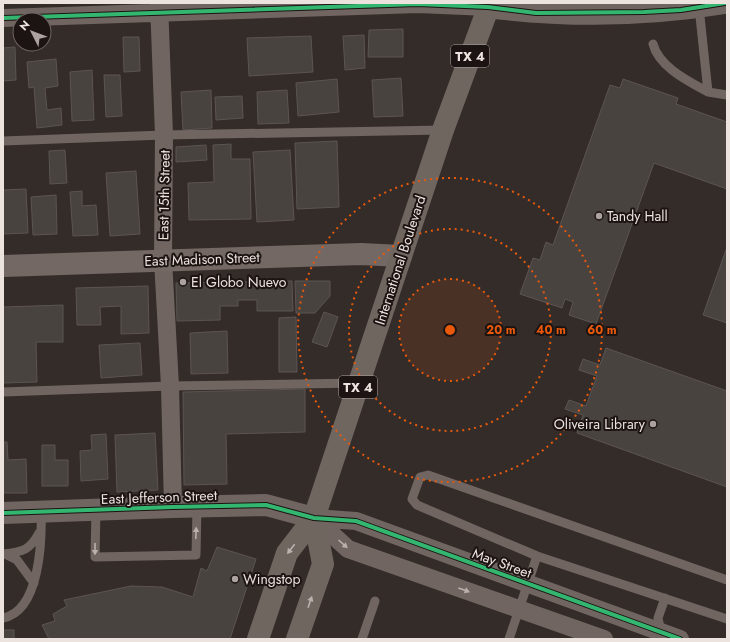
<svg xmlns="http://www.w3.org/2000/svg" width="730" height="642" font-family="Jost,sans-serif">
  <rect width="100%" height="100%" fill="#342c29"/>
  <path fill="#494340" stroke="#5b5452" d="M403,29v28h-35l1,-27z
    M364,35l1,33 -20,2 -2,-34z
    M311,36l2,36 -64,4 -2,-38z
    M123,37h16l1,34 -16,1z
    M15,47l1,33 -13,1v-33z
    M56,59l2,27 -13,2 2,22 14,-2 1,17 -25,3 -3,-41 -5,1 -2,-26z
    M92,70l2,50 -22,1 -2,-49z
    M104,75h16l2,41 -16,1z
    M401,78l2,38 -29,1 -2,-37z
    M337,79l2,33 -41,4 -2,-33z
    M623,79l55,19 -2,6 51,18v67l-73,-26 -58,161 -27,-9 4,-13 -8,-3 -3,9 -42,-14 13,-36 7,2 6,-18 7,3 57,-160 10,3z
    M211,90l1,38 -29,2 -2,-38z
    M287,90l2,33 -31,1 -1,-32z
    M242,96l1,22 -27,2 -1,-23z
    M337,141l2,66 -42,2 -2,-66z
    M231,144v15h19l1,60 -62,1 -1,-37 26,-1 -1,-37z
    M206,145l1,15 -31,2v-15z
    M65,150l2,33 -17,1 -1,-33z
    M290,150l4,70 -37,2 -4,-70z
    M136,171l4,63 -30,2 -4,-63z
    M26,189l2,44 -25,1v-44z
    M82,191v15l14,-1 2,30 -25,1 -3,-44z
    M56,195l1,39 -24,1 -2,-38z
    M727,247v76l-24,-8z
    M292,281l1,30h-36v-11h-19v6h-18v14l-43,1 -1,-38z
    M295,281h35v15l-15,17h-19z
    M148,286l1,47 -28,1v-28l-21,1 1,18h-24l-1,-37z
    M63,305v37h-27l1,40 -34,1v-76z
    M324,312l14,5 -11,30 -15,-5z
    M296,317l1,55h-18v-54z
    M227,331l1,42 -37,1 -1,-41z
    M140,343l2,32 -41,3 -2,-33z
    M606,348l121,43v96l-150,-54 6,-18 -18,-6 4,-9 17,6 11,-30 -18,-6 4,-11 17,6z
    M305,389v43l-79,2 1,50 -43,1 -1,-93z
    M155,433l3,57 -41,2 -2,-57z
    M106,434l2,45 -27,2 -1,-30 12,-1 -1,-15z
    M3,442h4l1,18 18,-1 1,34h-24z
    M42,445h13v15h13v26h-26z
    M217,547l39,12 -26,80h-181l-7,-14 13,-4 -2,-7 14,-8 -3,-6 67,-14 31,1 31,10 8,-29 6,3z
    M3,630h11v9h-11z"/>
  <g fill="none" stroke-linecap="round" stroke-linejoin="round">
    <path stroke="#706561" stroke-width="9" d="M653,44c6,23 35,37 55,48l-9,-85
      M708,92l19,3
      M3,141l161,-6 279,-5
      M3,392l167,-6 189,-3
      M96,510l-1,47 101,-2 1,-49
      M3,554c20,-2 27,-4 36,-21
      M5,554l12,6 17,23
      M727,580l-299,-105 -8,2 -8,22 5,6 120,51 190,63
      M3,618c37,-7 39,-77 38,-106
      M661,632l-3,-14 7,-20
      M362,639l13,-38
      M509,639l28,-83"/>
    <path stroke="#706561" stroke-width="18" d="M159,3l5,132 -1,125 7,126 3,121
      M3,18l415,-14 70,3
      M314,518l42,3 324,118
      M314,518l34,31 256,90"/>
    <path stroke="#706561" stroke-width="22" d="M488,7c78,10 159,9 237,-4
      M3,513l170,-6 93,-2 48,13"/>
    <path stroke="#736863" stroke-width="22" d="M3,266l358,-12 40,2"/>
    <path stroke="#706660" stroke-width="22" d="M258,639l29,-86 27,-35 129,-388 47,-127
      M297,639l26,-75 -9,-46"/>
    <g stroke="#1b1412" stroke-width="6">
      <path id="cycleway" d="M3,18l415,-14 70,3 48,6 108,-1 37,-2 44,-7
        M3,513l170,-6 93,-2 48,13 42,3 324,118"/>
    </g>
    <use href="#cycleway" stroke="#33b770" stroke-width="4"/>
  </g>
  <defs><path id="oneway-solid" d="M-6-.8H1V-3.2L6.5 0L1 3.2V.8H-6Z"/></defs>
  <g fill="#bab0ac">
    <use href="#oneway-solid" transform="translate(196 533) rotate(-88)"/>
    <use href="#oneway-solid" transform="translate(343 544) rotate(42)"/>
    <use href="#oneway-solid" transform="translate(95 549) rotate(90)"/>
    <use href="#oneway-solid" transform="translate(291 549) rotate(127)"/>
    <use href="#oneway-solid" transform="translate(464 590) rotate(20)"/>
    <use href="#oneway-solid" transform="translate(310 602) rotate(-71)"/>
  </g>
  <circle cx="450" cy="330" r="51" fill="#e8590c" fill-opacity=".12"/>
  <g fill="none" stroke="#e8590c" stroke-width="2" stroke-dasharray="2 4">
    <circle cx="450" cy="330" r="51"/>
    <circle cx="450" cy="330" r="101"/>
    <circle cx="450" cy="330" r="152"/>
  </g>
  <g fill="#aca29f" stroke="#1b1412" stroke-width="1.5">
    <circle cx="599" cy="216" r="4"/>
    <circle cx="183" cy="282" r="4"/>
    <circle cx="653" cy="424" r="4"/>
    <circle cx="235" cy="579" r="4"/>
  </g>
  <g text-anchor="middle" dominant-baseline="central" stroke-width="4" stroke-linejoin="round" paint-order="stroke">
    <g fill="#1b1412" stroke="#ada4a1" stroke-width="1">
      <rect x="451" y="45" width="38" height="22" rx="3"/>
      <rect x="339" y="376" width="38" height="22" rx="3"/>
    </g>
    <g font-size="13" font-weight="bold" fill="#ece2de">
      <text x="470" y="56">TX 4</text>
      <text x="358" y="387">TX 4</text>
    </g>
    <g font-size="14" fill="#ece2de" stroke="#1b1412">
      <text transform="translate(164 195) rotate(-89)">East 15th Street</text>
      <text transform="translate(202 259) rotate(-2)">East Madison Street</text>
      <text transform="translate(400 260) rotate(-72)">International Boulevard</text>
      <text transform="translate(159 497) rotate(-2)">East Jefferson Street</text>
      <text transform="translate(502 563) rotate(20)">May Street</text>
    </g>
    <g font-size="14" fill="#ece2de" stroke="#1b1412" text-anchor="start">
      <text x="607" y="216">Tandy Hall</text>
      <text x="191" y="282">El Globo Nuevo</text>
      <text x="645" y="424" text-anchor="end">Oliveira Library</text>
      <text x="243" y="579">Wingstop</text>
    </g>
  </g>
  <circle cx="450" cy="330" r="6" fill="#e8590c" stroke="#1b1412" stroke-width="2"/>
  <g font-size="12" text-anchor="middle" font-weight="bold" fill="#e8590c" stroke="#1b1412" stroke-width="4" stroke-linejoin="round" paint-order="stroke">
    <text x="501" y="334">20 m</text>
    <text x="551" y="334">40 m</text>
    <text x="602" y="334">60 m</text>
  </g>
  <rect width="730" height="642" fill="none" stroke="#ece2de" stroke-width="8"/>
  <g transform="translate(32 32) rotate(312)"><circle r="19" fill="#1b1412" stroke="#6f6664"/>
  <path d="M0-3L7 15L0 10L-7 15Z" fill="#aca29f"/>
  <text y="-6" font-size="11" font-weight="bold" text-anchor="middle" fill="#ece2de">N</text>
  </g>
</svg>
